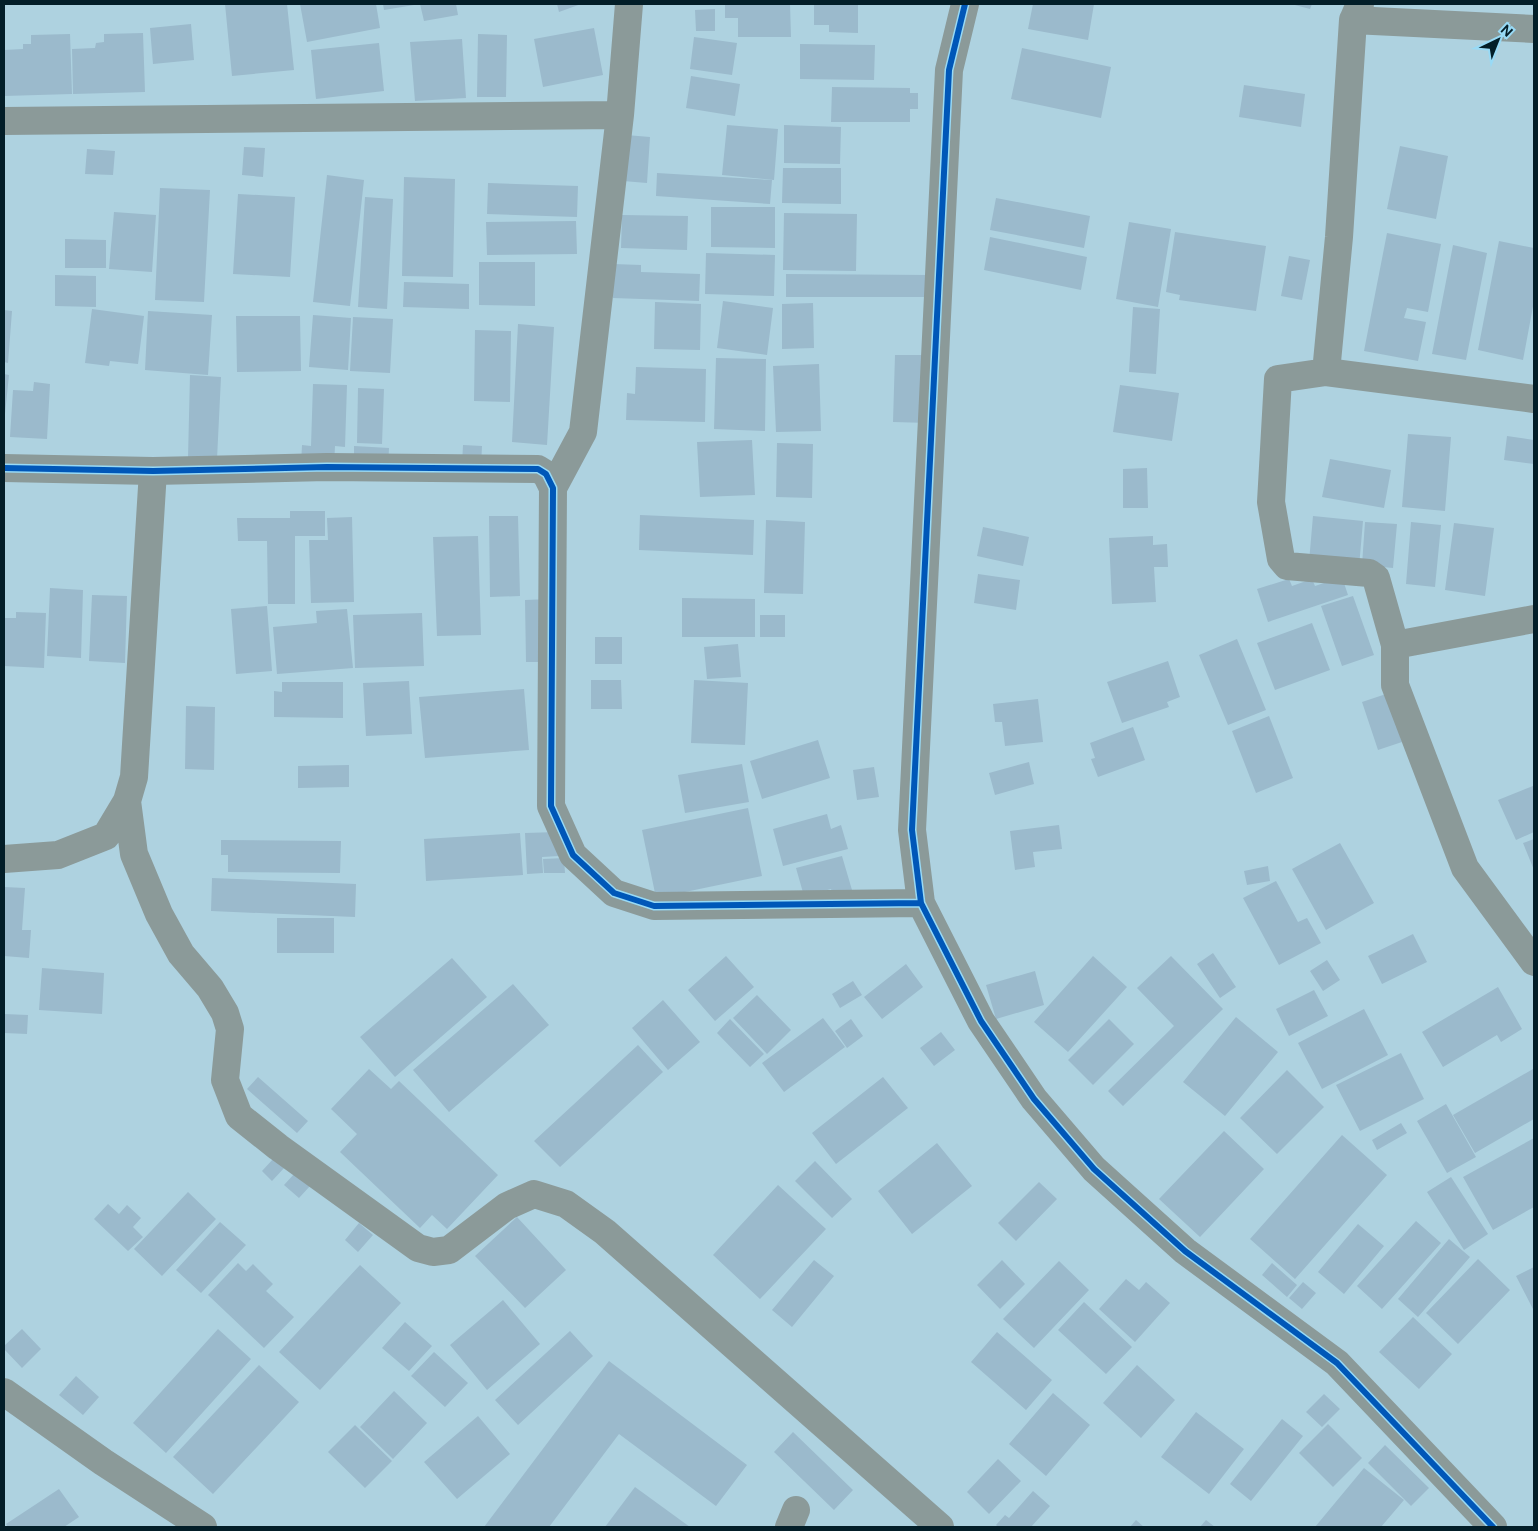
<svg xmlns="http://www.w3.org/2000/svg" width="1538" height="1531" font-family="'DM Sans',sans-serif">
  <rect width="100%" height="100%" fill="#aed2e0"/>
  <path fill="#9bbacc" d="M225,4h62l7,66 -62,6z
    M300,4h76l4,24 -73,14z
    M383,4h31v1l-30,5z
    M420,4h36l2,11 -34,6z
    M557,4h24l-22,8z
    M725,4h65l1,33h-53v-19h-13z
    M814,4h44v29l-29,-1v-7h-15z
    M1033,4h61l-6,36 -60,-11z
    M1291,4h21l-2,5z
    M715,9v22h-19l-1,-21z
    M191,24l3,36 -41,4 -3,-36z
    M594,28l9,47 -60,12 -9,-48z
    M143,33l2,59 -72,2 -1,-45 23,-1 1,-5 8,-1v-8z
    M70,34l2,60 -68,2v-46l19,-1v-5h8v-9z
    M478,34l29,1 -1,62h-29z
    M694,37l43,6 -5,32 -42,-6z
    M462,39l4,59 -51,3 -5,-59z
    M379,43l5,48 -68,8 -5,-49z
    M800,44l75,1 -1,35 -74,-1z
    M1022,48l89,19 -10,51 -90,-19z
    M691,76l49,8 -5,32 -49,-8z
    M1244,85l61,9 -4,33 -62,-10z
    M832,87l78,1v5h8v16h-8v13h-79z
    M727,125l51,4 -4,51 -52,-5z
    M784,125l57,2 -1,37 -56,-1z
    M626,135l24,2 -3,46 -24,-2z
    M1400,146l48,10 -12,63 -49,-10z
    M244,147l21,1 -2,29 -21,-2z
    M87,149l28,2 -2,24 -28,-1z
    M783,168h58v36l-59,-1z
    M657,173l115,7 -2,24 -114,-8z
    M327,175l37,5 -14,126 -37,-4z
    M404,177l51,2 -2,98 -51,-1z
    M488,183l90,3 -1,31 -90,-3z
    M160,188l50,2 -6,112 -49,-2z
    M238,194l57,3 -5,80 -57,-3z
    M365,197l28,2 -6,110 -29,-2z
    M996,198l94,18 -6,32 -94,-18z
    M711,207h64v41l-64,-1z
    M114,212l42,3 -4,57 -43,-3z
    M784,213l73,1 -1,57 -73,-1z
    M622,215l66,1 -1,34 -66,-2z
    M576,221l1,33 -90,1 -1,-33z
    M1129,222l42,7 -13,78 -42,-8z
    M1175,232l91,14 -10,65 -77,-11 1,-5 -14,-3z
    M1387,233l54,11 -13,68 -21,-4 -3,10 22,4 -8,39 -54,-10z
    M990,237l97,20 -6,33 -97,-20z
    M65,239l41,1v28h-41z
    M1499,241l35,7v53l-11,59 -45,-10z
    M1453,245l34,8 -21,107 -34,-6z
    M706,253l69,2 -1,41 -69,-2z
    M1289,256l21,4 -8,40 -21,-4z
    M479,262h56v44l-56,-1z
    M613,264l28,1v7l59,2 -1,27 -86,-3z
    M786,274l143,1v22h-143z
    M55,275l41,1v31l-41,-1z
    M404,282l65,2v25l-66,-2z
    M723,301l50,7 -6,47 -50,-7z
    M655,302l46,2 -1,46 -46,-1z
    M813,303l1,45 -32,1v-45z
    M1133,307l27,2 -4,65 -27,-2z
    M92,309l52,7 -6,48 -28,-3 -1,5 -24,-3z
    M4,310l8,1 -4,52 -4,-1z
    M148,311l64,4 -4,60 -63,-5z
    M313,315l38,3 -3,52 -39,-3z
    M236,316h64l1,55 -64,1z
    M353,317l40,2 -3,54 -40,-2z
    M518,324l36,3 -7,118 -35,-3z
    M475,330l36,1 -1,71 -36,-1z
    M895,355h35l-1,68 -36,-1z
    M716,358l50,1 -1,72 -51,-2z
    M819,364l2,67 -45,1 -3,-66z
    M636,367l70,2 -1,53 -79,-2 1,-27 8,1z
    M4,374l5,1 -4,39h-1z
    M190,375l31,2 -4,82 -29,-1z
    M34,382l16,2 -3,55 -37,-2 3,-47 20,1z
    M313,384l34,1 -2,62 -10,-1 -1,21 -33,-2 1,-20 9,1z
    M1120,385l59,8 -7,48 -59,-9z
    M358,388l26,1 -2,55 -25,-1z
    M1408,434l43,3 -6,74 -43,-4z
    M1507,436l27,4v24l-30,-4z
    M752,440l3,55 -55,2 -3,-55z
    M777,443l36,1 -1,54 -36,-1z
    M463,445l19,1 -1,20 -19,-1z
    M354,446l35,2 -1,20 -34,-2z
    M1330,459l61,11 -7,38 -62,-11z
    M1147,468l1,40h-25v-39z
    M290,511h35v25h-30v68h-27l-1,-63h-29l-1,-23h53z
    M640,515l114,5 -1,35 -114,-5z
    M489,516h29l2,80 -30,1z
    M1313,516l50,5 -4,46 -50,-5z
    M352,517l2,85 -43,1 -2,-63h19l-1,-22z
    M766,520l39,2 -2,72 -39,-1z
    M1365,522l32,2 -4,44 -31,-3z
    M1411,522l30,3 -6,62 -29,-3z
    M1454,523l40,5 -9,68 -40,-6z
    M983,527l46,10 -6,29 -46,-10z
    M478,536l3,99 -44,1 -4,-99z
    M1153,536v9l14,-1 1,23h-14l2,35 -44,2 -3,-66z
    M978,574l42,6 -4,30 -42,-7z
    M1342,577l6,18 -80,27 -11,-33 32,-10 3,7 20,-7 3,7z
    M50,588l33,2 -2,68 -34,-2z
    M92,595l35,1 -2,67 -36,-2z
    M1353,596l21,59 -32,11 -21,-60z
    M682,598l73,1v38h-73z
    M550,599v63h-24l-1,-62z
    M267,606l5,65 -36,3 -5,-65z
    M347,609l6,59 -76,6 -4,-47 44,-4 -1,-12z
    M16,612l30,1 -2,55 -40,-2v-48h12z
    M422,613l2,53 -69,2 -2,-53z
    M760,615h25v22h-25z
    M1312,623l18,47 -55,20 -18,-47z
    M595,637h27v27h-27z
    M1237,639l29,71 -38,15 -29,-70z
    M738,644l3,33 -34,2 -3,-32z
    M1168,661l12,36 -13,5 2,5 -47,16 -15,-41z
    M591,680h30l1,29h-31z
    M694,680l54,3 -3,62 -54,-2z
    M409,681l3,53 -46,2 -3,-53z
    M282,682h61v36l-69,-1v-26l8,1z
    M524,689l5,61 -104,8 -6,-61z
    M1386,694l16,48 -24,8 -16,-48z
    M1038,699l5,43 -38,4 -3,-24h-7l-2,-18z
    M186,706l29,1 -1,63 -29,-1z
    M1269,716l24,62 -37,15 -24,-62z
    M1133,727l12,33 -47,17 -7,-18 4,-1 -5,-15z
    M818,740l12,38 -68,21 -12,-38z
    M1029,762l5,22 -39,11 -6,-22z
    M742,764l7,38 -64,11 -7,-38z
    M349,765v22l-51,1v-22z
    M874,767l5,30 -22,3 -4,-30z
    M1533,786l1,3v43l-18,8 -18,-40z
    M748,808l14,68 -106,22 -14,-68z
    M827,814l4,15 10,-4 7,24 -65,17 -10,-37z
    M1059,825l3,24 -29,3 2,15 -20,3 -5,-39z
    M557,832l2,24 -17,1 1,16 -16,1 -2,-41z
    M520,833l3,42 -97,6 -2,-42z
    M1534,839v31l-11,-27z
    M221,840l120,1 -1,32 -112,-1v-17h-7z
    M1340,843l34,60 -48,27 -34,-61z
    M842,856l10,34 -19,5 -2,-6 -27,7 -8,-28z
    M564,858l1,15h-21l-1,-14z
    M1268,866l2,15 -23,4 -3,-14z
    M212,878l144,6 -1,33 -144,-6z
    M1276,881l22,41 9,-4 14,25 -42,22 -36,-67z
    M4,887l21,1 -3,42h9l-2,28 -25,-2z
    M277,918h57v35h-57z
    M1413,934l14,28 -45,22 -14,-28z
    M1213,953l23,34 -16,11 -23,-34z
    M726,956l28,31 -39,34 -27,-31z
    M1093,956l34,31 -59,65 -34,-30z
    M1171,956l52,53 -100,97 -15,-15 66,-65 -37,-38z
    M452,958l35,39 -92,80 -35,-40z
    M1327,960l13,20 -17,11 -13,-20z
    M906,964l17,23 -41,32 -18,-22z
    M42,968l62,5 -2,41 -63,-4z
    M1035,971l9,34 -48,14 -10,-34z
    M853,981l9,14 -22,13 -8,-14z
    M513,984l36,41 -100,87 -36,-42z
    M1498,987l24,42 -21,13 -4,-7 -54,32 -21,-35z
    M1314,990l14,26 -39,20 -13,-27z
    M757,995l34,35 -24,24 -34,-36z
    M663,1000l37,42 -32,28 -36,-42z
    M1364,1009l24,46 -66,34 -24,-46z
    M4,1014l24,1 -1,19 -23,-1z
    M1236,1017l42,35 -53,64 -42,-34z
    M823,1018l22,29 -61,45 -22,-29z
    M730,1019l34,35 -14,13 -33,-34z
    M851,1019l12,17 -16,12 -12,-17z
    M1109,1019l25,25 -41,41 -25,-25z
    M941,1032l14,18 -21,16 -14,-18z
    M638,1045l25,27 -103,95 -26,-26z
    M1401,1053l23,46 -64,32 -24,-46z
    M369,1069l22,20 8,-8 99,94 -51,54 -15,-14 -12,13 -80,-76 17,-18 -26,-25z
    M1533,1069l1,50 -59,34 -22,-38z
    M1287,1070l37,37 -47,47 -37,-36z
    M258,1077l50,44 -11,12 -50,-44z
    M883,1077l25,31 -72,56 -24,-31z
    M1446,1104l30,53 -29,16 -30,-52z
    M1401,1123l6,10 -30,17 -5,-10z
    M1224,1131l40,38 -64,68 -41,-38z
    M1342,1135l45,40 -92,104 -45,-40z
    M1534,1138v69l-41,23 -30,-53z
    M937,1143l35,43 -60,48 -34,-43z
    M274,1158l11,9 -13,14 -10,-10z
    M815,1161l37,38 -20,19 -37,-37z
    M295,1173l15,13 -11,12 -15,-13z
    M1451,1177l37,57 -24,16 -37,-58z
    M1039,1182l18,17 -41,42 -18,-18z
    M778,1185l48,44 -66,70 -47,-44z
    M188,1192l28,27 -54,57 -28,-27z
    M108,1204l11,10 8,-9 14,13 -8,9 10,10 -15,14 -34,-32z
    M517,1217l49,53 -41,38 -50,-52z
    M1416,1221l25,22 -59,66 -25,-23z
    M220,1222l26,23 -45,48 -25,-23z
    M359,1223l14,12 -15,17 -13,-12z
    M1358,1224l26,22 -40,48 -26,-22z
    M1449,1239l21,18 -52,60 -20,-18z
    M1478,1259l32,31 -52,54 -32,-31z
    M814,1260l20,16 -42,51 -20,-17z
    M1002,1260l23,24 -25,25 -23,-24z
    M1059,1261l30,29 -55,58 -31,-29z
    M238,1263l8,8 7,-7 20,20 -7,7 28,26 -30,31 -56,-53z
    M1272,1263l25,22 -10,12 -25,-22z
    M360,1265l41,38 -81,87 -41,-38z
    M1534,1267v44l-18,-35z
    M1126,1279l13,11 7,-8 24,21 -35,39 -36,-33z
    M1303,1282l13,11 -14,16 -13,-11z
    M503,1300l37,44 -53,46 -37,-45z
    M1084,1302l48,45 -26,27 -48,-44z
    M1413,1317l39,37 -33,35 -40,-37z
    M405,1322l27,24 -23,25 -27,-23z
    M22,1329l19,20 -19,19 -18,-19v-3z
    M218,1329l33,30 -85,94 -33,-30z
    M570,1331l23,25 -75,69 -23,-25z
    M997,1332l55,48 -26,30 -55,-48z
    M434,1352l34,31 -23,24 -34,-31z
    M609,1361l138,104 -31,41 -97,-72 -70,93h-65z
    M259,1365l40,37 -86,92 -40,-37z
    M1137,1365l38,35 -34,38 -38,-35z
    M76,1376l23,21 -16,18 -24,-20z
    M394,1391l33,32 -34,36 -33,-32z
    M1053,1393l37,32 -44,51 -37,-32z
    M1324,1394l16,15 -18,18 -16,-15z
    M1196,1412l48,37 -35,45 -48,-37z
    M478,1416l32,38 -53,45 -33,-37z
    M1282,1419l21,17 -52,65 -21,-17z
    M1328,1424l34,34 -29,29 -34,-34z
    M355,1425l37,36 -27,27 -37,-36z
    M793,1432l60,58 -19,20 -60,-58z
    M1385,1445l44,43 -18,18 -43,-43z
    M998,1459l23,22 -32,33 -22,-22z
    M1364,1468l40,32 -23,27h-66z
    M635,1487l55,40h-85z
    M59,1489l20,28 -15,10h-56l-2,-3z
    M1033,1491l17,15 -19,21h-33l-2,-2 9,-10 4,3z
    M1136,1520l8,7h-14z
    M1206,1520l9,7h-15z"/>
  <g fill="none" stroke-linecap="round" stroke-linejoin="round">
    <path stroke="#8b9a99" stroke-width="28" d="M965,4l-16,66 -37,760 9,73 60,118 53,78 60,70 91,82 152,112 156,164
      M1360,4l-7,16 -14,217 -13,135 -48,7 -7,123 10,57 6,7 82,7 7,5 19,67
      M1353,20l181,9
      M4,121l616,-6
      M1326,372l208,27
      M4,468l149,3 174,-4 211,2 8,5 7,14 -2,318 22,49 41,38 40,13 267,-3
      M553,488l30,-56 37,-317 9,-111
      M1534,619l-139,26v40l70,183 69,94
      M127,801l7,53 25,60 22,40 29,34 15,25 5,16 -5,51 14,36 39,31 140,101 15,4 16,-2 58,-44 27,-12 32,10 39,28 335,295
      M4,859l54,-4 48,-19 21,-35 7,-24 19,-306
      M4,1392l99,70 100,65
      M789,1527l7,-17"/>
    <g stroke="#98daf6" stroke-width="9">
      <path id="cycleway" d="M965,4l-16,66 -37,760 9,73 60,118 53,78 60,70 91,82 152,112 156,164
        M4,468l149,3 174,-4 211,2 8,5 7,14 -2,318 22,49 41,38 40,13 267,-3"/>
    </g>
    <use href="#cycleway" stroke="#0057b8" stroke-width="6"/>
  </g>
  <rect width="1538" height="1531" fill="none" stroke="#031e28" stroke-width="10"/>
  <g transform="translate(1498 40) rotate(43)" stroke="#98daf6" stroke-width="4" paint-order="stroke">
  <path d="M0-4L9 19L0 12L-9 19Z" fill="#031e28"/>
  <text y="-8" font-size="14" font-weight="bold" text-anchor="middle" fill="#031e28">N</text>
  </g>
</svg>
